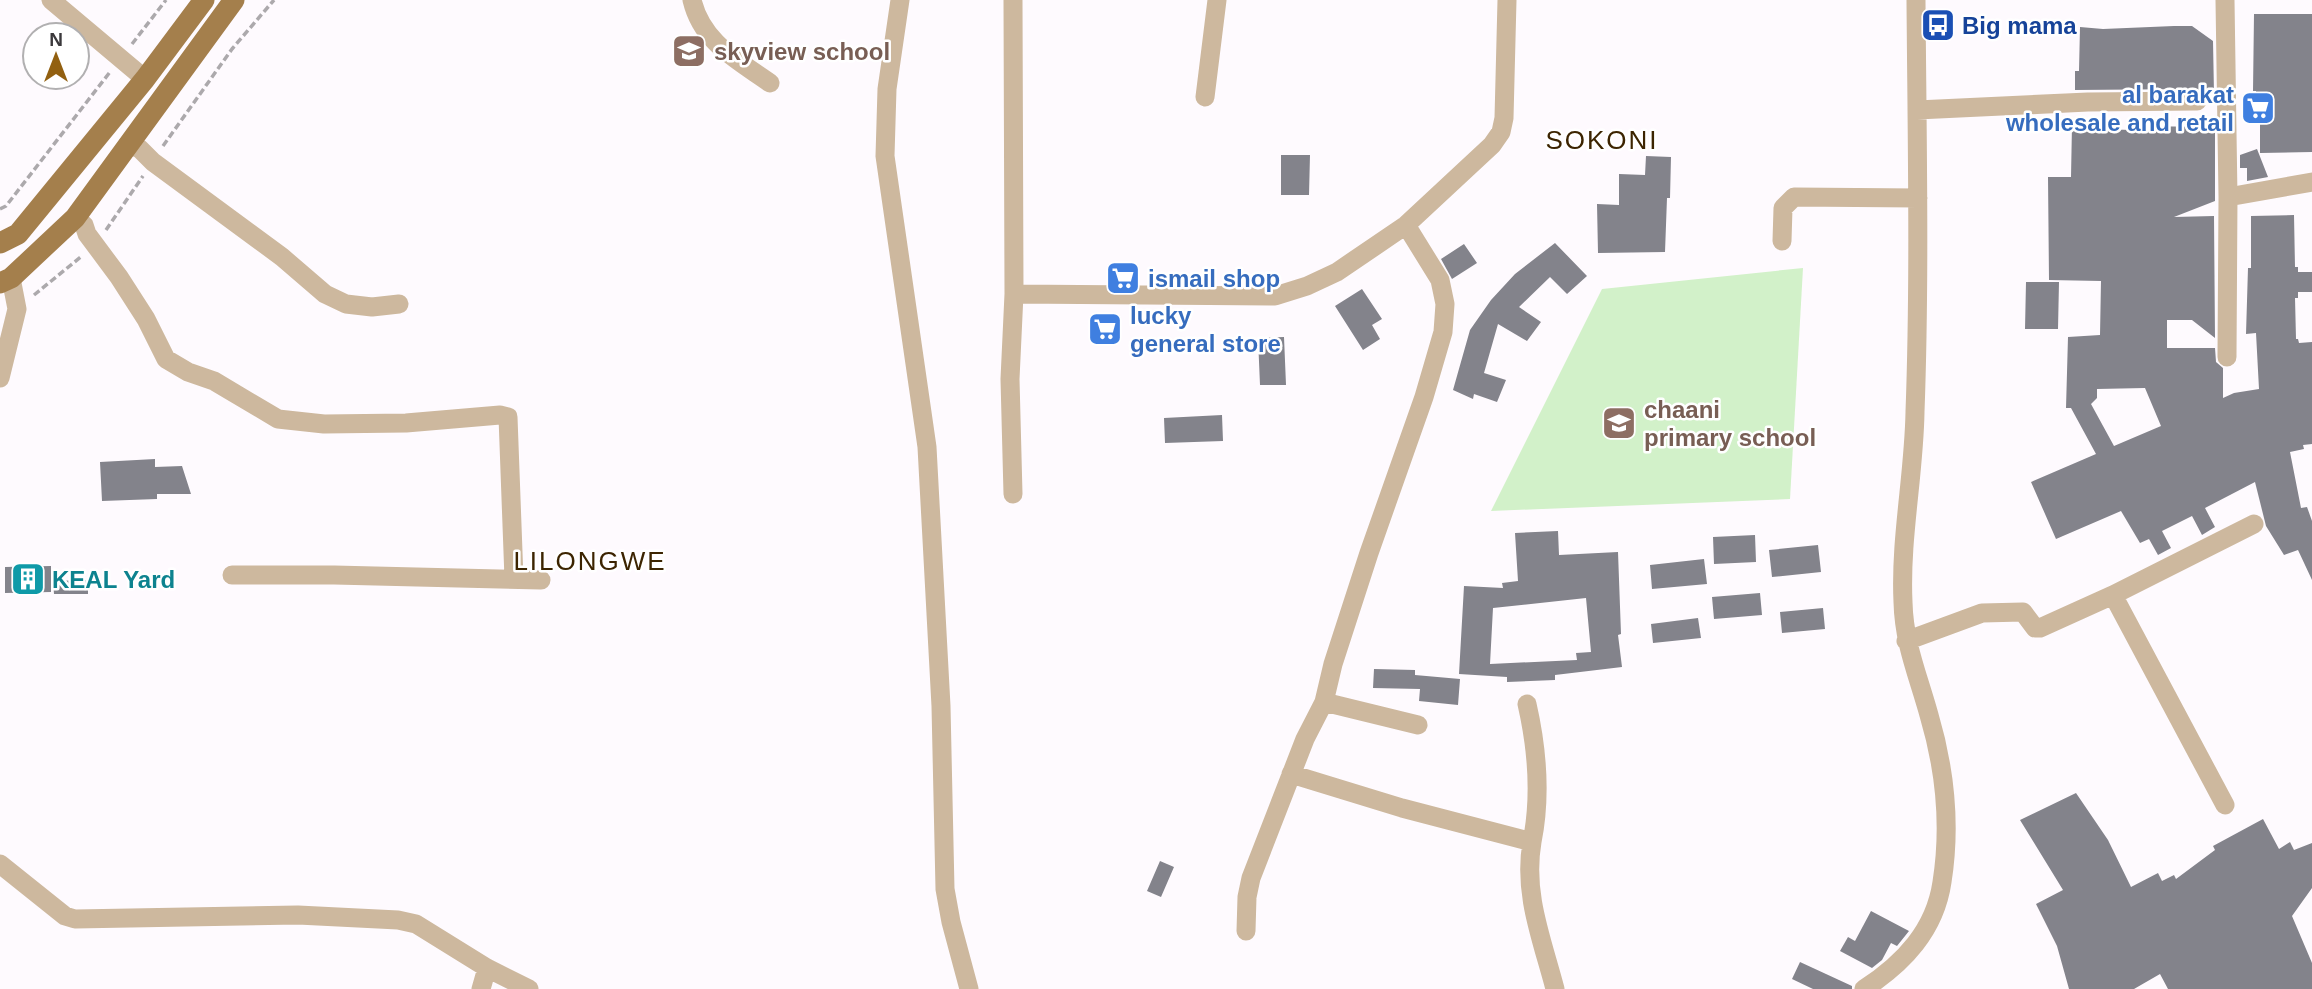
<svg xmlns="http://www.w3.org/2000/svg" width="2312" height="989" font-family="Arial,sans-serif">
  <rect width="100%" height="100%" fill="#fefafe"/>
  <path fill="#d2f1c9" d="M1803,268l-13,231 -299,12 111,-222z"/>
  <path fill="#83838b" fill-rule="evenodd" d="M2254,14h58v138l-52,1v-34h-4v-28h-3z
    M2174,26h18l21,15 1,53h-7l-10,-5 -122,1v-19h4l1,-44 23,2z
    M2072,125l26,1v3l34,1v-4l83,1v74l-41,16 40,-1 1,122 -23,-18h-25v28h48l1,14 7,6v30l11,-5 25,-4 -3,-56 -10,1 2,-66h3v-52l43,-1 1,52h3v5h14v20h-14v6h-3l1,41h2l1,4 13,-1v102l-9,1 1,4 -14,3 11,56 6,-1 5,14v59l-14,-30 -14,5 -18,-29 -11,-44 -50,26 10,19 -13,8 -10,-19 -30,15 9,17 -13,7 -9,-16 -9,4 -19,-32 -65,28 -25,-57 65,-28 -25,-46h-5l2,-71 32,-2 1,-54 -52,-1 -1,-103h23zM2145,388l16,38 -47,20 -23,-42 6,-6v-9z
    M2257,149l11,28 -21,4v-13h-7v-13z
    M1281,155h29l-1,40h-28z
    M1646,156l25,1 -1,41h-3l-2,54 -67,1 -1,-49 22,1v-31l26,1z
    M1555,243l32,33 -20,18 -17,-17 -31,30 22,15 -14,19 -29,-17 -14,49 22,7 -9,22 -23,-8 -1,5 -20,-9 17,-60 21,-30 24,-26z
    M1464,244l13,19 -25,16 -11,-20z
    M2026,282h33l-1,47h-33z
    M1362,289l20,30 -10,6 8,14 -17,11 -28,-44z
    M1284,337l2,48h-26l-2,-47z
    M1222,415l1,26 -58,2 -1,-25z
    M155,459v8l27,-1 9,28h-34v5l-55,2 -2,-39z
    M1558,531l1,24 59,-3 3,82 -3,1 4,32 -67,8v5l-48,2v-5l-48,-3 5,-88 39,2 -1,-5 16,-2 -3,-48zM1586,598l5,54 -15,1 1,7 -87,4 3,-56z
    M1755,535l1,27 -42,2 -1,-27z
    M1818,545l3,27 -49,5 -3,-27z
    M1704,559l3,25 -55,5 -2,-24z
    M51,566v26l-46,1v-26z
    M88,580v14h-34l-1,-13z
    M1760,593l2,22 -48,4 -2,-22z
    M1823,608l2,21 -43,4 -2,-21z
    M1698,618l3,20 -48,5 -2,-19z
    M1374,669l41,1v5l45,4 -2,26 -39,-4 1,-12 -47,-1z
    M2076,793l32,47 23,47 27,-14 4,8 12,-6 2,4 39,-29 -2,-4 50,-27 16,30 11,-7 4,8 18,-7v45l-20,28 20,47v26h-144l-8,-15 -26,15h-65l-12,-43 -21,-42 27,-14 -43,-70z
    M1160,861l14,6 -13,30 -14,-6z
    M1871,911l38,20 -12,15 -6,-3 -9,17 -10,8 -32,-17 8,-14 7,4z
    M1800,962l52,24v3h-39l-21,-10z"/>
  <g fill="none" stroke-linecap="round" stroke-linejoin="round">
    <path stroke="#aca9ac" stroke-width="3.5" stroke-dasharray="7 3.5" stroke-linecap="butt" d="M132,44l34,-44
      M163,146l69,-97 42,-49
      M0,209l6,-3 104,-134
      M106,230l37,-54
      M34,295l48,-39"/>
    <path stroke="#cdb89e" stroke-width="19" d="M51,0l94,79
      M692,0c10,42 44,59 78,83
      M900,0l-13,89 -2,67 42,291 14,259 4,183 6,33 18,67
      M2225,0l3,197 -1,160
      M1205,97l12,-97
      M1917,110l171,-8 109,-1
      M128,144l12,5 13,13 129,95 43,37 21,10 26,3 27,-3
      M2228,197l84,-15
      M75,218l9,7 3,9 32,43 27,42 20,40 22,13 26,9 64,38 46,5 82,-1 94,-8 8,2 6,162
      M1782,241l1,-33 11,-11 124,1
      M1014,294l261,2 32,-10 30,-14 69,-47 86,-80 9,-13 3,-14 3,-118
      M0,378l17,-69 -6,-31
      M1013,494l-3,-115 4,-85 -1,-294
      M232,575h102l207,5
      M2113,595l112,210
      M1906,641l76,-28 41,-1 12,16h5l73,-33 141,-71
      M1324,702l94,23
      M1527,704c10,44 14,93 5,138
      M1291,774l111,34 130,34c-9,52 10,97 23,147
      M0,864l65,52 10,3 223,-4 100,5 18,4 71,44 42,21
      M1246,931l1,-34 4,-19 54,-139 19,-37 9,-38 36,-111 55,-156 19,-65 2,-28 -5,-24 -34,-55
      M481,989l6,-21
      M1864,989c40,-26 71,-59 78,-107 9,-57 3,-113 -13,-167 -11,-40 -25,-71 -26,-113 -3,-63 11,-127 12,-190 5,-137 2,-275 1,-412"/>
    <path stroke="#a47f4c" stroke-width="21" d="M0,243l18,-9 127,-155 59,-79
      M0,283l11,-5 64,-60 159,-218"/>
  </g>
  <defs>
    <g id="bus-square" transform="scale(1.75)"><rect x="-9" y="-9" width="18" height="18" rx="4" fill="#1a4fb4" stroke="#fff"/><path d="M-5-6H5V4H4V6H2V4H-2V6H-4V4H-5ZM-3.5-4V0h7V-4ZM-3.5 1.2v1.5H-2V1.2ZM2 1.2v1.5H3.5V1.2Z" fill="#fff"/></g>
    <g id="school-square" transform="scale(1.75)"><rect x="-9" y="-9" width="18" height="18" rx="4" fill="#8d6e63" stroke="#fff"/><path d="M0-5L7-2L0 1L-7-2ZM-4 1L0 2.5L4 1V4Q0 6-4 4Z" fill="#fff"/></g>
    <g id="supermarket-square" transform="scale(1.75)"><rect x="-9" y="-9" width="18" height="18" rx="4" fill="#3f7fe0" stroke="#fff"/><path d="M-6-5.5h2.5l.6 2H6L4.5 2H-2.5L-4.4-4H-6ZM-1.5 3.2a1.3 1.3 0 1 0 .1 0ZM3 3.2a1.3 1.3 0 1 0 .1 0Z" fill="#fff"/></g>
    <g id="building-square" transform="scale(1.75)"><rect x="-9" y="-9" width="18" height="18" rx="4" fill="#0f9aa8" stroke="#fff"/><path d="M-4-6H4V6H1V3H-1V6H-4ZM-2.5-4.3h1.7v1.8h-1.7ZM.8-4.3h1.7v1.8H.8ZM-2.5-1h1.7V.8h-1.7ZM.8-1h1.7V.8H.8Z" fill="#fff"/></g>
  </defs>
  <g fill-rule="evenodd">
    <use href="#bus-square" x="1938" y="25"/>
    <use href="#school-square" x="689" y="51"/>
    <use href="#supermarket-square" x="2258" y="108"/>
    <use href="#supermarket-square" x="1123" y="278"/>
    <use href="#supermarket-square" x="1105" y="329"/>
    <use href="#school-square" x="1619" y="423"/>
    <use href="#building-square" x="28" y="579"/>
  </g>
  <g text-anchor="middle" dominant-baseline="central" stroke-width="5" stroke-linejoin="round" paint-order="stroke">
    <g font-size="24" font-weight="bold" fill="#164399" stroke="#fff" text-anchor="start">
      <text x="1962" y="25">Big mama</text>
    </g>
    <g font-size="24" font-weight="bold" fill="#785e54" stroke="#fff" text-anchor="start">
      <text x="714" y="51">skyview school</text>
      <text x="1644" y="409">chaani<tspan x="1644" dy="28">primary school</tspan></text>
    </g>
    <g font-size="24" font-weight="bold" fill="#366cbe" stroke="#fff" text-anchor="start">
      <text x="2234" y="94" text-anchor="end">al barakat<tspan x="2234" dy="28">wholesale and retail</tspan></text>
      <text x="1148" y="278">ismail shop</text>
      <text x="1130" y="315">lucky<tspan x="1130" dy="28">general store</tspan></text>
    </g>
    <g font-size="24" font-weight="bold" fill="#0d838f" stroke="#fff" text-anchor="start">
      <text x="52" y="579">KEAL Yard</text>
    </g>
    <g font-size="26" letter-spacing="2" fill="#3c2401" stroke="#fff">
      <text x="1602" y="140">SOKONI</text>
      <text x="590" y="561">LILONGWE</text>
    </g>
  </g>
  <g transform="translate(56 56)"><circle r="33" fill="#ffffff" stroke="#b1b0b1" stroke-width="2"/>
  <path d="M0-5L12 26L0 18L-12 26Z" fill="#926010"/>
  <text y="-10" font-size="19" font-weight="bold" text-anchor="middle" fill="#3b393c">N</text>
  </g>
</svg>
